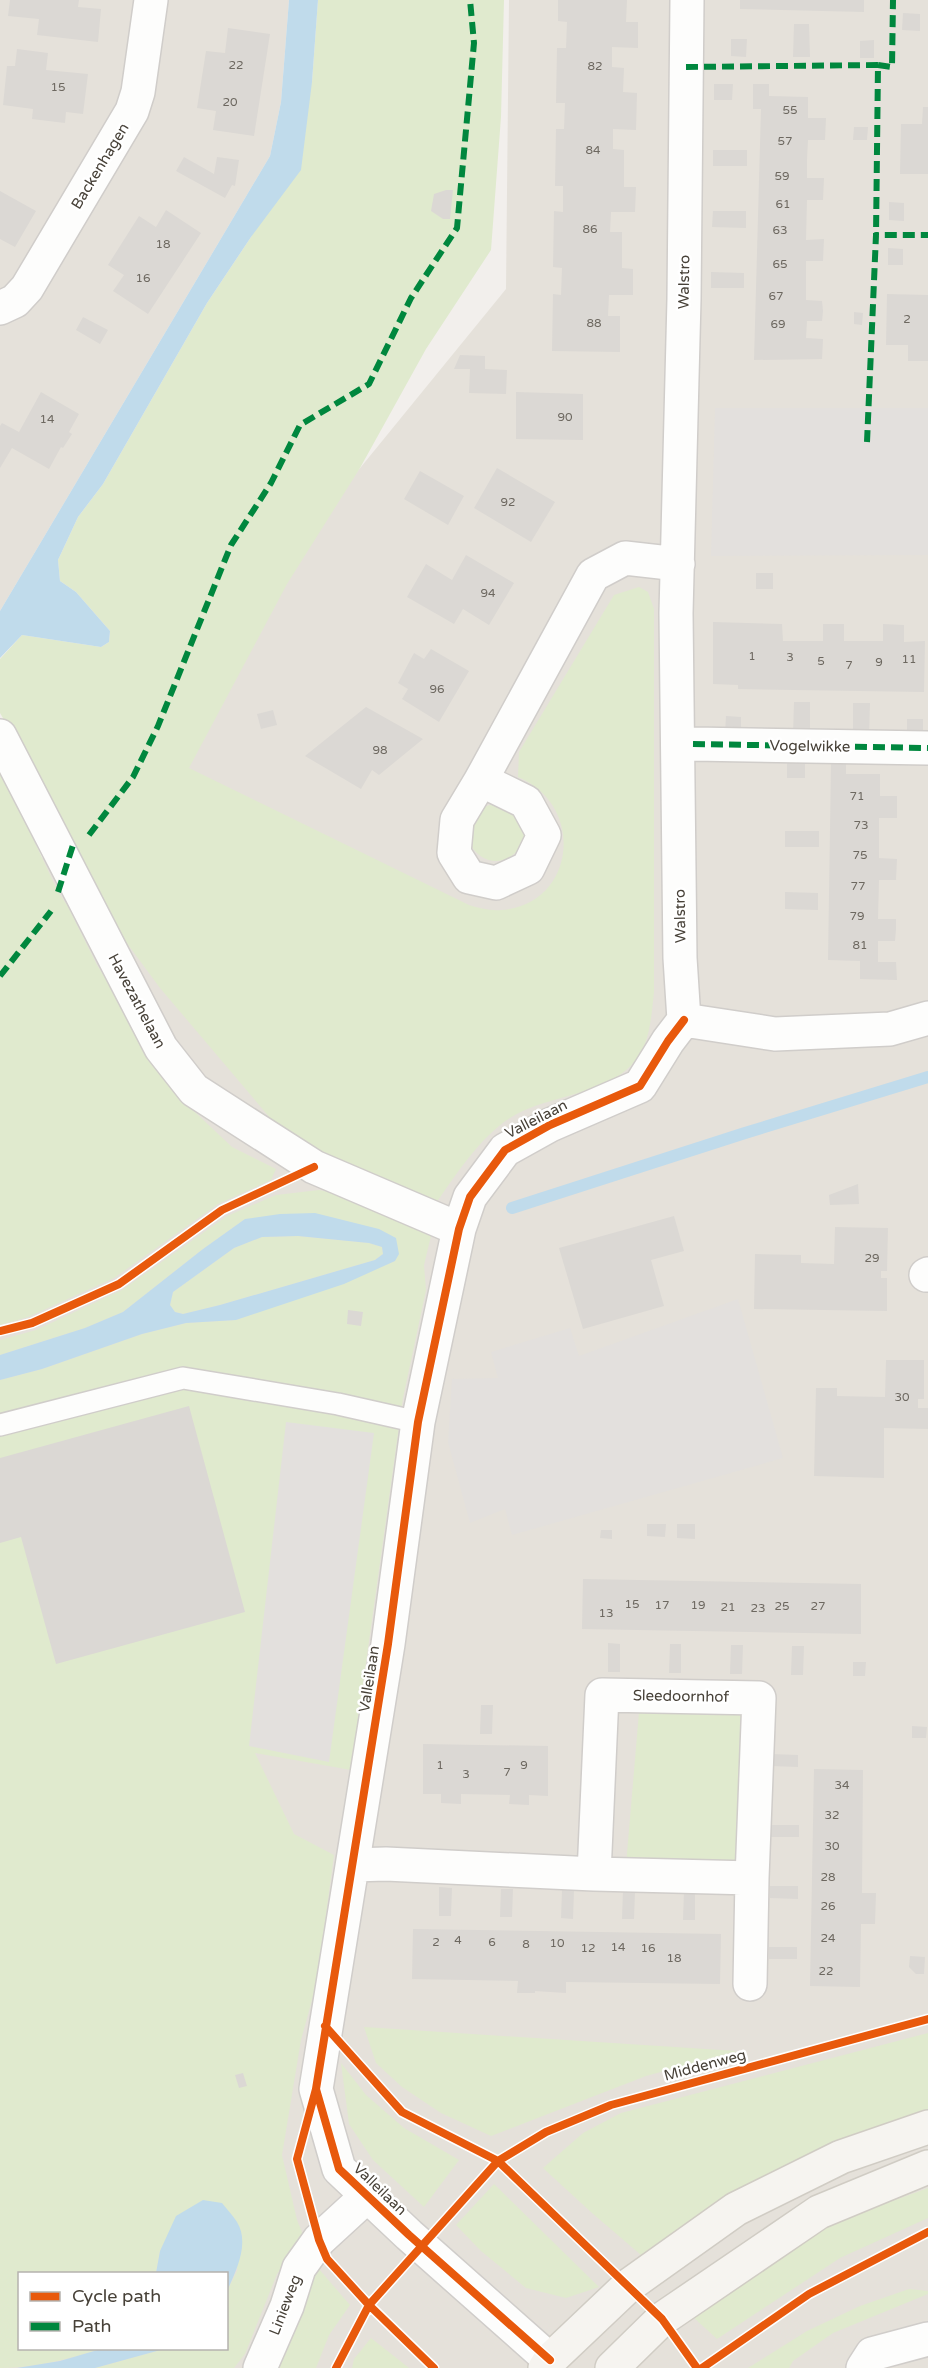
<svg xmlns="http://www.w3.org/2000/svg" width="928" height="2368" font-family="'Varela Round',sans-serif">
  <rect width="100%" height="100%" fill="#f2efec"/>
  <path fill="#e5e1da" fill-rule="evenodd" d="M0,0h289l-8,102 -11,54 -270,455z
    M509,0h419v2368h-928v-1458l506,-621zM20,2274h206v74h-206z"/>
  <path fill="#e0eace" d="M318,0h186l-3,117 -10,133 -65,99 -66,119 -73,116 -98,184 280,137c10,3 21,6 32,5 74,-5 86,-104 17,-133l1,-25 95,-157 25,-8 9,5 6,17v383c-2,17 -3,38 -10,54 -21,49 -88,46 -129,69 -33,18 -60,61 -81,91l-124,-58 -39,-29 -111,-131 -48,-65 -58,-118 -54,-92v-54l22,-24 79,12 8,-5 1,-11 -34,-39 -16,-11 -2,-21 20,-43 25,-33 104,-181 44,-66 61,-155z
    M0,772l15,27 43,93 9,13 30,60 83,133 52,49 44,22 -5,11 -53,24 -104,74 -86,39 -28,8z
    M495,803c6,2 14,3 18,6 35,31 -19,80 -45,32l11,-32z
    M319,1190l79,17 18,9 15,20 -7,29 2,25 -23,108 -52,372 -96,-17 39,81 40,21 -17,127 -16,58 -19,115 15,65 7,17 -27,37 -32,80 -11,14h-139l69,-19 62,-1 1,-57 11,-22 -78,-18 -4,22 -136,1v74l81,1c-33,10 -66,19 -101,19v-988l42,-11 100,-35 44,-11 50,-3 159,-59 1,-23 -151,-19 -42,30 -80,63 -38,16 -85,27v-15l36,-10 86,-40 105,-74 49,-21z
    M298,1236l71,7 13,4 1,7 -8,6 -155,45 -37,9 -8,-2 -5,-7 3,-13 61,-44 28,-11z
    M639,1712l105,2 -9,152 -109,-1z
    M364,2027l373,24 -91,25 -155,60 -50,-23 -39,-26 -26,-24z
    M928,2033v81l-169,65 -66,39 -52,37 -49,-42 -49,-45 40,-35 38,-20z
    M341,2063l25,32 38,33 55,32 -35,47 -51,-47 -24,-36z
    M494,2184l105,103 -33,11 -40,-10 -45,-37 -25,-26z
    M928,2188v30l-88,40 -123,81 -25,-23 131,-90z
    M318,2268l32,37 -21,30 -13,33h-37l26,-79z
    M909,2289l19,2v3l-95,39 -40,28 -4,7h-41l59,-37 53,-25z
    M371,2338l38,30h-57l2,-9z"/>
  <path fill="#e3e0dd" d="M715,408h213v147l-217,1z
    M738,1299l45,159 -271,77 -7,-26 -35,14 -22,-81 4,-63 46,-1 -7,-26 79,-24 9,28z
    M286,1422l88,11 -45,329 -80,-16z"/>
  <path fill="#c0dbeb" fill-rule="evenodd" d="M289,0h29l-6,82 -11,88 -50,67 -44,66 -104,181 -25,33 -20,43 2,21 16,11 34,39 -1,11 -8,5 -79,-12 -22,23v-47l270,-455 11,-54z
    M315,1213l64,16 17,9 3,16 -4,7 -51,23 -108,36 -50,3 -44,11 -100,35 -42,11v-25l85,-27 38,-16 80,-63 42,-30 35,-5zM298,1236l71,7 13,4 1,7 -8,6 -155,45 -37,9 -8,-2 -5,-7 3,-13 61,-44 28,-11z
    M203,2200l19,3c5,6 11,13 15,19 13,21 -1,49 -10,69l-1,-17 -70,-1 4,-22 16,-35z
    M101,2349h63l-69,19h-78l43,-7z"/>
  <g fill="none" stroke-linecap="round" stroke-linejoin="round">
    <path stroke="#c0dbeb" stroke-width="12" d="M512,1208l233,-75 183,-56"/>
  </g>
  <path fill="#dbd8d4" d="M10,0h69l-1,7 23,2 -3,33 -61,-7 2,-16 -31,-3z
    M558,0h69l-1,22h12v26l-26,-1v20l12,1 -1,24 14,1 -1,37 -23,-1v20l11,1v37h12l-1,25h-24l-1,20h12v36l11,1v26h-24l-1,21h12v36l-68,-1 1,-57 8,1 1,-27 -9,-1 1,-56 9,1v-26h-8l1,-57h8l1,-26h-9l1,-55h9l1,-26 -9,-1z
    M740,0h124v12l-124,-3z
    M903,13l17,1v17l-18,-1z
    M794,24h15l1,33h-17z
    M228,28l42,6 -16,102 -41,-6 3,-19 -19,-3 9,-57 19,2z
    M731,39h16l-1,18 -15,-1z
    M874,40v18h-14v-17z
    M17,49l31,4 -2,17 42,4 -5,40 -17,-2 -1,11 -33,-4 1,-10 -30,-4 4,-39h8z
    M714,84h19l-1,16h-18z
    M753,84h16v12l39,1v21h18l-1,22h-17l-1,19v19h17l-1,22h-16l-1,40 18,-1 -1,22h-17v39l16,1 1,10 -1,10h-15l-1,17 17,1 -1,20 -68,1 7,-251h-8z
    M923,107h5v67h-28l1,-50h21z
    M854,127h14l-1,13h-14z
    M713,150h34v16h-34z
    M184,157l30,17 3,-17 22,3 -4,26 -3,-1 -7,13 -49,-27z
    M446,190h7l-3,29h-7l-12,-8 3,-17z
    M0,191l36,20 -21,36 -15,-8z
    M889,202l15,1v18l-15,-1z
    M166,210l35,23 -53,81 -35,-23 11,-16 -16,-10 31,-49 17,11z
    M713,211h33v17l-34,-1z
    M888,248l15,1v16h-15z
    M711,272l33,1v15h-33z
    M887,294l41,1v66h-20v-16h-22z
    M854,312l9,1 -1,12 -8,-1z
    M83,317l25,13 -8,14 -24,-14z
    M460,355l25,1v13l22,1 -1,24 -37,-1 1,-24h-16z
    M41,392l38,22 -10,18 3,2 -9,14 -2,-1 -12,22 -37,-21 -12,20v-42l2,-3 17,9z
    M516,392l67,2v46l-67,-1z
    M497,468l58,34 -24,40 -57,-34z
    M420,471l44,25 -16,29 -44,-26z
    M466,555l48,28 -25,42 -26,-16 -9,15 -47,-27 19,-33 26,16z
    M756,573h17v16h-17z
    M713,622l69,2 1,17h40v-17h21v17h39v-17l21,1v17l21,-1 -1,51 -186,-3v-4l-25,-1z
    M431,649l38,22 -30,51 -37,-23 6,-10 -10,-6 16,-30 10,6z
    M794,702h16v33h-17z
    M853,703h17l-1,33h-16z
    M366,707l57,32 -44,36 -7,-5 -11,19 -56,-33z
    M273,710l4,15 -16,4 -4,-15z
    M726,716l15,1v17l-16,-1z
    M907,719h16v18h-16z
    M787,763h18v15h-18z
    M831,764h15v10h34v22h17v22h-18v40l18,1 -1,21h-17l-1,39h18v10l-1,12h-17v21h18l1,18 -37,-1v-18l-32,-1z
    M785,831h34v16h-34z
    M785,892l33,1v17l-33,-1z
    M858,1184l1,20 -29,1 -1,-10z
    M674,1216l10,35 -33,9 13,46 -81,23 -24,-81z
    M835,1227l53,1 -1,43h-6v7h6v33l-133,-2 1,-55 46,1v8l33,1z
    M348,1310l15,2 -2,14 -14,-2z
    M886,1360h38v39h-6v9h10v21l-44,-1v50l-70,-2 2,-88h21v8l48,1z
    M189,1406l56,206 -189,52 -35,-127 -21,6v-85z
    M647,1524h19l-1,13 -18,-1z
    M677,1524h18v15l-18,-1z
    M601,1530h11v9l-12,-1z
    M583,1579l278,5v50l-279,-5z
    M608,1643l12,1v28h-12z
    M670,1644h11v29h-12z
    M731,1645h12l-1,29h-12z
    M792,1646h12l-1,29h-12z
    M853,1662h13l-1,14h-12z
    M481,1705h12l-1,29h-12z
    M912,1726l15,1 -1,11h-14z
    M423,1744l125,2v50l-19,-1v10l-20,-1 1,-9 -49,-1v10l-20,-1v-9h-18z
    M771,1754l27,1v12l-27,-1z
    M814,1769l49,1 -1,123h14l-1,31h-14l-1,63 -50,-1z
    M771,1825h28v12h-29z
    M770,1886h28v13l-28,-1z
    M439,1887l13,1 -1,28h-12z
    M501,1889h12l-1,28h-12z
    M562,1890h12l-1,29 -12,-1z
    M623,1890l12,1 -1,28h-12z
    M684,1891l11,1v28h-12z
    M413,1929l308,5 -1,50 -154,-2v11l-31,-2v2h-18l1,-12 -106,-2z
    M769,1947h28v12h-28z
    M910,1956l15,1 -1,17h-8l-7,-7z
    M243,2073l4,13 -8,2 -4,-13z"/>
  <g fill="none" stroke-linecap="round" stroke-linejoin="round">
    <g stroke="#d0cdca" stroke-width="24">
      <path id="lane" d="M0,1425l183,-47 155,26 80,18"/>
    </g>
    <g stroke="#d0cdca" stroke-width="36">
      <path id="street" d="M687,0l-3,299 -8,314 4,345 4,62 91,14 115,-5 38,-11
        M0,308l15,-7 12,-13 105,-177 6,-19 13,-92
        M0,736l161,312 33,42 120,77 145,62
        M693,744l235,4
        M481,780l-24,40 -3,33 15,24 27,6 32,-15 16,-33 -18,-33 -45,-22 112,-205 32,-17 53,6
        M926,1275l2,-1
        M353,1865l33,-1 208,10 158,4 7,-180 -157,-3 -8,179
        M750,1984l2,-106
        M550,2360l-141,-125 -70,-66 -23,-80 72,-445 30,-222 41,-193 11,-32 35,-47 45,-25 90,-39 28,-45 16,-21
        M260,2368l27,-62 12,-38 20,-28 48,-44
        M863,2368l9,-14 56,-15"/>
    </g>
    <g stroke="#d0ccc4" stroke-width="36">
      <path id="secondary" d="M545,2368l5,-8 78,-74 108,-77 105,-52 87,-30
        M612,2368l50,-49 157,-107 109,-45"/>
    </g>
    <use href="#lane" stroke="#fdfdfc" stroke-width="21"/>
    <use href="#street" stroke="#fdfdfc" stroke-width="33"/>
    <use href="#secondary" stroke="#f6f4f0" stroke-width="33"/>
    <path stroke="#00873e" stroke-width="6" stroke-dasharray="12 6" stroke-linecap="butt" d="M878,65l14,2 1,-67
      M686,67l192,-2 -2,170
      M867,442l9,-207h52
      M693,744l235,4
      M89,835l44,-58 25,-51 73,-181 40,-62 29,-58 69,-41 42,-86 46,-70 17,-185 -4,-43
      M58,892l15,-47
      M0,976l51,-65"/>
    <g stroke="#fff" stroke-width="11">
      <path id="cycleway" d="M0,1331l32,-8 87,-39 103,-74 92,-43
        M325,2026l77,86 96,49 164,158 35,49
        M316,2089l-19,70 22,81 8,19 42,46 65,63
        M550,2360l-141,-125 -70,-66 -23,-80 72,-445 30,-222 41,-193 11,-32 35,-47 45,-25 90,-39 28,-45 16,-21
        M336,2368l33,-63 129,-144 48,-29 65,-27 317,-86
        M702,2368l107,-74 119,-62"/>
    </g>
    <use href="#cycleway" stroke="#e8590c" stroke-width="8"/>
  </g>
  <g text-anchor="middle" dominant-baseline="central" stroke-width="5" stroke-linejoin="round" paint-order="stroke">
    <g font-size="12" fill="#6d6860">
      <text x="236" y="65">22</text>
      <text x="595" y="66">82</text>
      <text x="58" y="87">15</text>
      <text x="230" y="102">20</text>
      <text x="790" y="110">55</text>
      <text x="785" y="141">57</text>
      <text x="593" y="150">84</text>
      <text x="782" y="176">59</text>
      <text x="783" y="204">61</text>
      <text x="590" y="229">86</text>
      <text x="780" y="230">63</text>
      <text x="163" y="244">18</text>
      <text x="780" y="264">65</text>
      <text x="143" y="278">16</text>
      <text x="776" y="296">67</text>
      <text x="907" y="319">2</text>
      <text x="594" y="323">88</text>
      <text x="778" y="324">69</text>
      <text x="565" y="417">90</text>
      <text x="47" y="419">14</text>
      <text x="508" y="502">92</text>
      <text x="488" y="593">94</text>
      <text x="752" y="656">1</text>
      <text x="790" y="657">3</text>
      <text x="909" y="659">11</text>
      <text x="821" y="661">5</text>
      <text x="879" y="662">9</text>
      <text x="849" y="665">7</text>
      <text x="437" y="689">96</text>
      <text x="380" y="750">98</text>
      <text x="857" y="796">71</text>
      <text x="861" y="825">73</text>
      <text x="860" y="855">75</text>
      <text x="858" y="886">77</text>
      <text x="857" y="916">79</text>
      <text x="860" y="945">81</text>
      <text x="872" y="1258">29</text>
      <text x="902" y="1397">30</text>
      <text x="632" y="1604">15</text>
      <text x="662" y="1605">17</text>
      <text x="698" y="1605">19</text>
      <text x="782" y="1606">25</text>
      <text x="818" y="1606">27</text>
      <text x="728" y="1607">21</text>
      <text x="758" y="1608">23</text>
      <text x="606" y="1613">13</text>
      <text x="440" y="1765">1</text>
      <text x="524" y="1765">9</text>
      <text x="507" y="1772">7</text>
      <text x="466" y="1774">3</text>
      <text x="842" y="1785">34</text>
      <text x="832" y="1815">32</text>
      <text x="832" y="1846">30</text>
      <text x="828" y="1877">28</text>
      <text x="828" y="1906">26</text>
      <text x="828" y="1938">24</text>
      <text x="458" y="1940">4</text>
      <text x="436" y="1942">2</text>
      <text x="492" y="1942">6</text>
      <text x="557" y="1943">10</text>
      <text x="526" y="1944">8</text>
      <text x="618" y="1947">14</text>
      <text x="588" y="1948">12</text>
      <text x="648" y="1948">16</text>
      <text x="674" y="1958">18</text>
      <text x="826" y="1971">22</text>
    </g>
    <g font-size="15" fill="#474138" stroke="#fff">
      <text transform="translate(100 166) rotate(-59)">Backenhagen</text>
      <text transform="translate(684 282) rotate(-89)">Walstro</text>
      <text transform="translate(810 746) rotate(1)">Vogelwikke</text>
      <text transform="translate(680 916) rotate(-91)">Walstro</text>
      <text transform="translate(137 1001) rotate(62)">Havezathelaan</text>
      <text transform="translate(536 1119) rotate(-27)">Valleilaan</text>
      <text transform="translate(369 1679) rotate(-81)">Valleilaan</text>
      <text transform="translate(681 1696) rotate(1)">Sleedoornhof</text>
      <text transform="translate(705 2065) rotate(-15)">Middenweg</text>
      <text transform="translate(380 2189) rotate(44)">Valleilaan</text>
      <text transform="translate(285 2305) rotate(-69)">Linieweg</text>
    </g>
  </g>
  <rect x="18" y="2272" width="210" height="78" fill="#ffffff" stroke="#b5b3af" stroke-width="1.5"/>
  <rect x="30" y="2292" width="30" height="9" fill="#e8590c" stroke="#b5b3af" stroke-width="1.5"/>
  <text x="72" y="2302" font-size="18" fill="#474138">Cycle path</text>
  <rect x="30" y="2322" width="30" height="9" fill="#00873e" stroke="#b5b3af" stroke-width="1.5"/>
  <text x="72" y="2332" font-size="18" fill="#474138">Path</text>
</svg>
